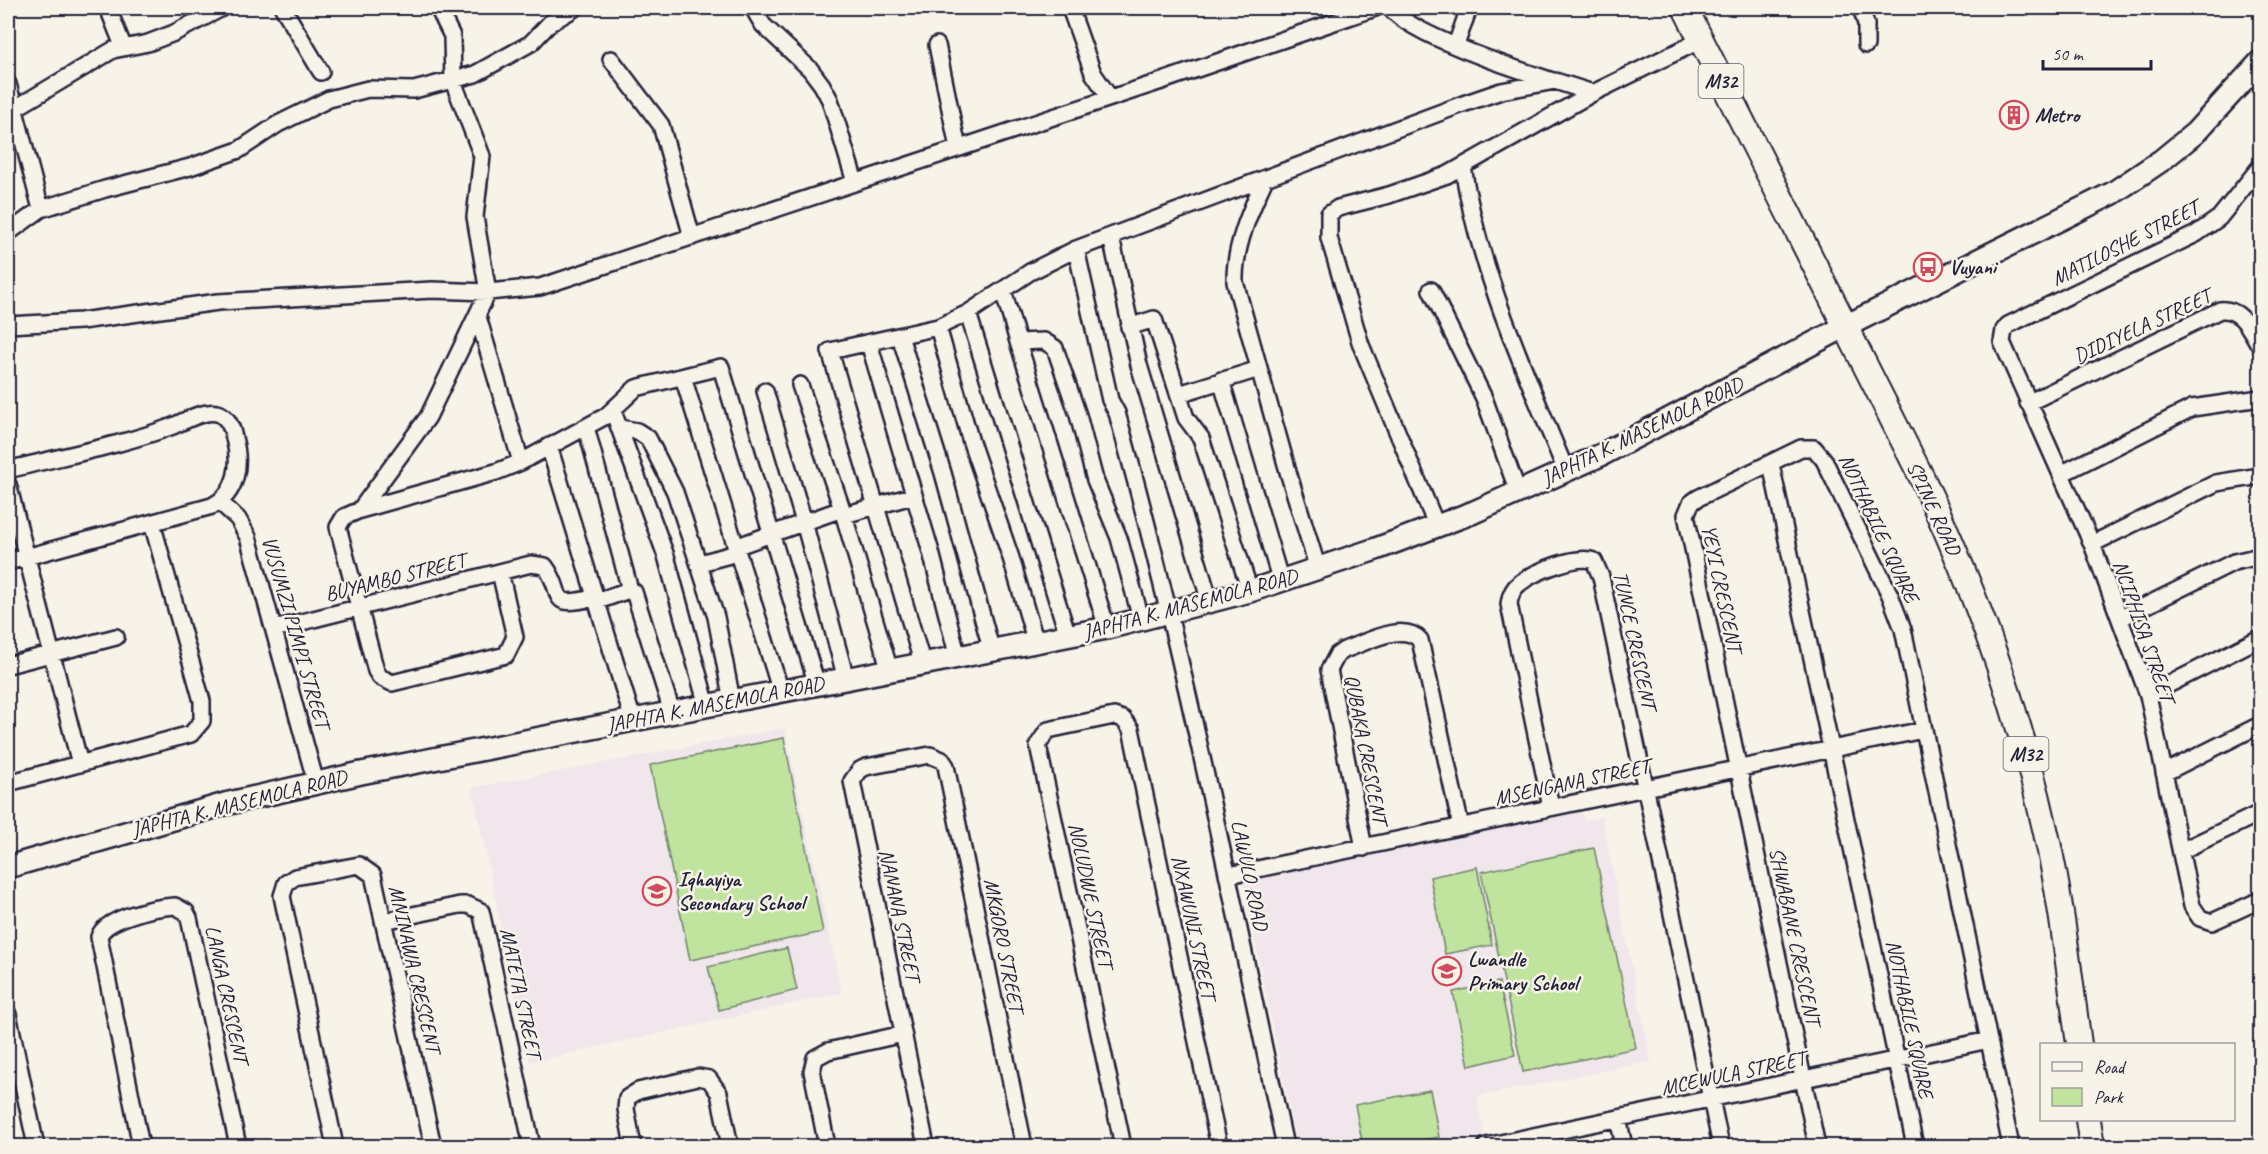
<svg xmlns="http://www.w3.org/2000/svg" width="2268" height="1154" font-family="Caveat,sans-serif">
  <rect width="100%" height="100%" fill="#f7f3e8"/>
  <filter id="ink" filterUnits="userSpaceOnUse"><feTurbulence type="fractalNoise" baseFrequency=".0167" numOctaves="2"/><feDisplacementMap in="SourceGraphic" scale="12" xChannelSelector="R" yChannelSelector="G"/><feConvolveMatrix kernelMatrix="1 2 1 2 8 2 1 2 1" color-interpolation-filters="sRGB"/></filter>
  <g filter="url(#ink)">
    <path fill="#f0e6ec" d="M785,728l57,265 -312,69 -58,-274z
      M1582,812l2,9 18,-4 49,244 -174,36 8,43 -33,6h-155l-54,-265z"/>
    <path fill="#c0e39d" stroke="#71826c" stroke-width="1.5" d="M784,738l39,194 -133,28 -40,-195z
      M1594,848l42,200 -113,24 -42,-200z
      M1477,867l15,78 -47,9 -15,-77z
      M787,948l10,42 -78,20 -11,-43z
      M1499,982l16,73 -46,11 -16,-74z
      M1430,1090l9,47 -48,9h-28l-8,-41z"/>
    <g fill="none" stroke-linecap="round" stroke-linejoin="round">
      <g stroke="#22223b" stroke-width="20">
        <path id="street" d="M108,8l15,38
          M283,8l38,64
          M753,8l10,17 47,44 12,16 8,15 25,82
          M1070,8l23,65 17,25
          M1390,8c23,28 123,60 160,72
          M1861,8l5,16v21
          M937,45l21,103
          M1456,45l13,-37
          M611,59l50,66 31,112
          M8,84l33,125
          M14,109l99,-59 35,-7 26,-10 48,-25
          M1463,167c16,105 63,206 103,304
          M2260,167l-41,51 -23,16 -188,91 -4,5 -2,12 90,202 56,151 44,211 8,12 12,4 48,-22
          M1265,179c-15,32 -31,68 -30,103l54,193 29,94
          M8,233l33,-24 64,-20 85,-22 49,-17 39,-26 51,-25 39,-10 46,1 61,-16 56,-31 19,-20 25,-15
          M1111,237l28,128 71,237
          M1076,249l34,151 7,13c68,242 115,488 168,733
          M1003,290l15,52
          M1431,290l53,108 34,94
          M968,313l100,323
          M478,317l43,145
          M8,325l73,-4 137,-19 214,-12 56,2 52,-5 625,-207 210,-72
          M938,327l33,115 40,116 25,85
          M1129,327l25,-8 32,99 15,20 49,153
          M900,336l43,137 49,179
          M869,343l62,209 27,106
          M683,377l98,315
          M1221,380l60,202
          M800,385l42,124 48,162
          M765,391l39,131 42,157
          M1179,394l80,-25
          M2028,403l192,-93c22,-2 30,20 40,36
          M613,411l53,145 41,150
          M586,427l44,163
          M620,428l17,3 11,7 27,54 41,125 16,84
          M549,446l84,274
          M1771,464l144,682
          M8,470c54,-14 112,-24 165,-44 12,-5 30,-16 44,-13 11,3 15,15 17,25 7,25 4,55 -22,68l-204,56
          M2061,474l131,-66 68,-10
          M8,484l72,280
          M220,502l18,17 10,18 68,246
          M360,510l68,-93 60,-125 -13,-75 7,-61 -29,-75 -1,-45 -14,-28
          M844,515l68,-19
          M1437,527l-76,-182 -32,-107v-24l9,-6 51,-13 58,-20 146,-82 108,-53
          M2092,544l124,-61 44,-7
          M735,547l107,-38
          M700,563l37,-10
          M500,572l15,65 -9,18 -114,28 -12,-6 -4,-6 -38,-144 6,-10 16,-7 136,-38 25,-10 85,-46 30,-28 85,-21 96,318
          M598,601l28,-10 8,1 38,120
          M2121,618l113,-56 26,-6
          M1107,628l-89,-286 26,-1 11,7 23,67 17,65 24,58 22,81
          M274,629l257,-65 14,2c22,29 -1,44 52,31
          M8,665l108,-28
          M923,665l-93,-314 108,-24 30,-14 62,-41 46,-23 387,-145 38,-13 54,-10 38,12
          M2148,695l112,-57
          M2164,773l96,-48
          M8,783l183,-49 11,-13v-20l-50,-178
          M1551,807l-42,-203c1,-8 4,-16 11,-21 14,-11 57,-29 74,-22l7,16 120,569
          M1364,848l-35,-178 8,-15 7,-5c21,-7 59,-29 76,-10l41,187
          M2181,851l79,-38
          M1229,875l694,-145
          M384,921l76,-16h8l13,6 51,235
          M8,1014l28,132
          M1618,1118l6,28
          M141,1146l-42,-209c5,-19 57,-30 76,-31l11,6 3,6 49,228
          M335,1146l-53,-250 4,-13 9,-6 64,-12 14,10 60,271
          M633,1146l-7,-37 1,-11 11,-7 60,-14 11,2 10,14 11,53
          M827,1146l-15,-75 3,-13 13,-7 75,-17
          M926,1146l-74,-365 8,-11 6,-3 64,-12 12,5 4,6 78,380
          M1123,1146l-85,-401 10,-15 66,-14 9,3 8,10 88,417
          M1486,1146l503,-106
          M1817,1146l-131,-631 5,-12 7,-5 103,-50h13l10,12 66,135 13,34 108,517"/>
      </g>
      <g stroke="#22223b" stroke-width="26">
        <path id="secondary" d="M8,867l217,-63 136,-31 746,-145 143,-37 126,-42 98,-37 127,-57 243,-128 269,-134 49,-33 33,-27 65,-71"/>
      </g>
      <g stroke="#22223b" stroke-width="28">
        <path id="primary" d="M1685,8l237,470c54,114 97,232 124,355 16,70 23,141 33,211
          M2088,1120l4,26"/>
      </g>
      <use href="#street" stroke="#f7f3e8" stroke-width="15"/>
      <use href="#secondary" stroke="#f7f3e8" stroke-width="21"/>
      <use href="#primary" stroke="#f7f3e8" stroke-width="24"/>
    </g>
  </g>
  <defs>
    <g id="building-ring" transform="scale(1.5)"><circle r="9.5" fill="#f7f3e8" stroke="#d1495b" stroke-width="1.5"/><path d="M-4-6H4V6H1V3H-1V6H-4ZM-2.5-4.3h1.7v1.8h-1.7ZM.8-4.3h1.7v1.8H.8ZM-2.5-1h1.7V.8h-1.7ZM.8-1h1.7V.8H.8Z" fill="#d1495b"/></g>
    <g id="bus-ring" transform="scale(1.5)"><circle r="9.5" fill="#f7f3e8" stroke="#d1495b" stroke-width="1.5"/><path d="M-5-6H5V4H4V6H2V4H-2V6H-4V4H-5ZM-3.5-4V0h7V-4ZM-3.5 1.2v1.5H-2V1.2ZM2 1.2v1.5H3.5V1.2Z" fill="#d1495b"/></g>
    <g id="school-ring" transform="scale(1.5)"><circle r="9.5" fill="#f7f3e8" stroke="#d1495b" stroke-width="1.5"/><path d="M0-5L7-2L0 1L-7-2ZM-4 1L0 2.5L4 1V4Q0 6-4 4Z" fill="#d1495b"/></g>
  </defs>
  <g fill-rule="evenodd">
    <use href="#building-ring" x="2014" y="115"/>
    <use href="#bus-ring" x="1928" y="267"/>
    <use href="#school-ring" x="657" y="891"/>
    <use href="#school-ring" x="1447" y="971"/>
  </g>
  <g text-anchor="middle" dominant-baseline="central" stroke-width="5" stroke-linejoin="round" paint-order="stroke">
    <g fill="#f7f3e8" stroke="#62616f" stroke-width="1.5">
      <rect x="1698.5" y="64" width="45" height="34" rx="4.5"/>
      <rect x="2003.5" y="737" width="45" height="34" rx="4.5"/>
    </g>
    <g font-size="20" font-weight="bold" fill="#22223b">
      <text x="1721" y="81">M32</text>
      <text x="2026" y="754">M32</text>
    </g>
    <g font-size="21" font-weight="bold" fill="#22223b" stroke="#f7f3e8" text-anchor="start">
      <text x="2035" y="115">Metro</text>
      <text x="1949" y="267">Vuyani</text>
      <text x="678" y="879">Iqhayiya<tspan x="678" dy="24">Secondary School</tspan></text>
      <text x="1468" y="959">Lwandle<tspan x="1468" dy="24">Primary School</tspan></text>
    </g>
    <g font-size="21" fill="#22223b" stroke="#f7f3e8">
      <text transform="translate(2125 243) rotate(-27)">MATILOSHE STREET</text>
      <text transform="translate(2142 326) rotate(-25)">DIDIYELA STREET</text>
      <text transform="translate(1642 431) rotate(-26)">JAPHTA K. MASEMOLA ROAD</text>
      <text transform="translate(1934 508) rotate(65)">SPINE ROAD</text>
      <text transform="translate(1879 528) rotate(65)">NOTHABILE SQUARE</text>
      <text transform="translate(395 577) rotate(-14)">BUYAMBO STREET</text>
      <text transform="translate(1722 588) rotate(78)">YEYI CRESCENT</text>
      <text transform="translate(1190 604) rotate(-15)">JAPHTA K. MASEMOLA ROAD</text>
      <text transform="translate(2144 631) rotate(71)">NCIPHISA STREET</text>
      <text transform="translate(296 632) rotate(74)">VUSUMZI PIMPI STREET</text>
      <text transform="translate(1635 640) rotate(78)">TUNCE CRESCENT</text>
      <text transform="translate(715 704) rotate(-11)">JAPHTA K. MASEMOLA ROAD</text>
      <text transform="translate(1366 749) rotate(79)">QUBAKA CRESCENT</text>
      <text transform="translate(1572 782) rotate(-12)">MSENGANA STREET</text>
      <text transform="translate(239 803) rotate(-14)">JAPHTA K. MASEMOLA ROAD</text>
      <text transform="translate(1250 875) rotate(78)">LAWULO ROAD</text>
      <text transform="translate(1091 895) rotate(78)">NOLUDWE STREET</text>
      <text transform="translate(900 915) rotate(78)">NANANA STREET</text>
      <text transform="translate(1194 927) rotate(78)">NXAWUNI STREET</text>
      <text transform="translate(1795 936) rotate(78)">SHWABANE CRESCENT</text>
      <text transform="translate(1004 945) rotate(79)">MKGORO STREET</text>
      <text transform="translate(415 969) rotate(77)">MNINAWA CRESCENT</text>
      <text transform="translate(521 993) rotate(78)">MATETA STREET</text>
      <text transform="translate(227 994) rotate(78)">LANGA CRESCENT</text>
      <text transform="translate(1910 1019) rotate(78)">NOTHABILE SQUARE</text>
      <text transform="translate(1733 1073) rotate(-12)">MCEWULA STREET</text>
    </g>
  </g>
  <rect width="2268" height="1154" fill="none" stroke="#f7f3e8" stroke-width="30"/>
  <rect x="15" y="15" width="2238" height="1124" fill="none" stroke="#22223b" stroke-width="2" filter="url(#ink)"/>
  <rect x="2040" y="1043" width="195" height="78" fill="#f7f3e8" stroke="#a29fa3" stroke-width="1.5"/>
  <rect x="2052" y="1062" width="30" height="9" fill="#f7f3e8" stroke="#a29fa3" stroke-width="1.5"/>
  <text x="2094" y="1073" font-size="18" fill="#22223b">Road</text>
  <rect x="2052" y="1088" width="30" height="18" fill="#c0e39d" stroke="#a29fa3" stroke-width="1.5"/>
  <text x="2094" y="1103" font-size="18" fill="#22223b">Park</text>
  <path d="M2043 60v9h108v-9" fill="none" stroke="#22223b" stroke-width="3"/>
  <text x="2052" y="60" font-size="18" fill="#22223b" stroke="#f7f3e8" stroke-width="4.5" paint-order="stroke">50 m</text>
</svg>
